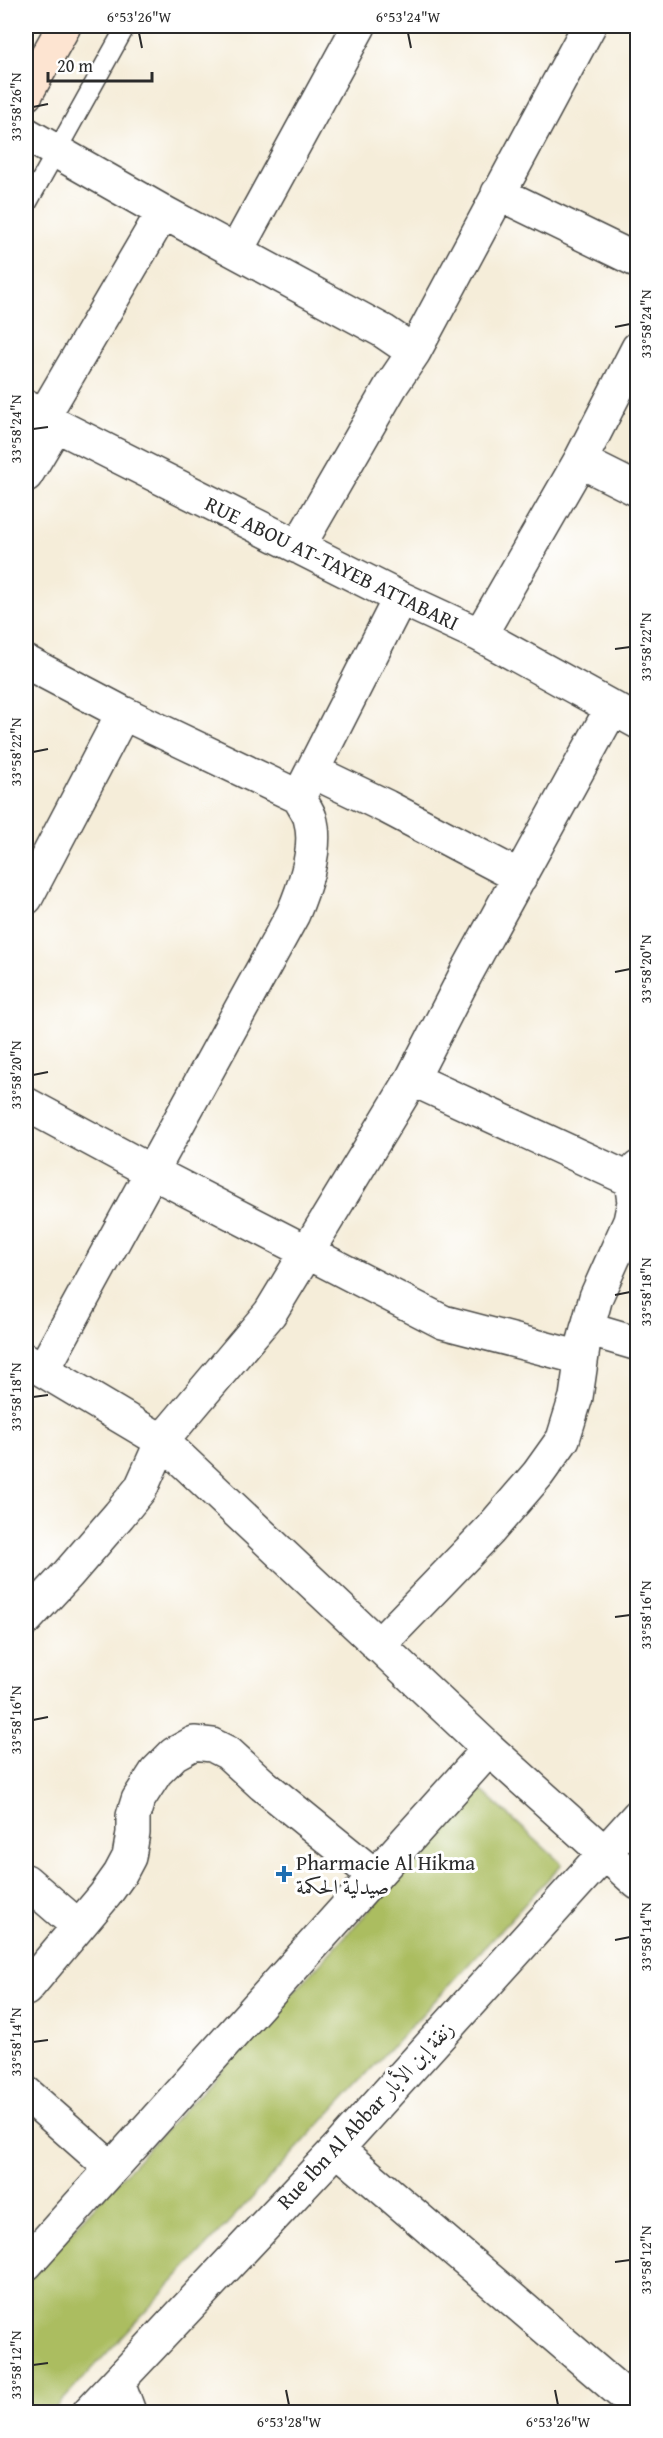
<svg xmlns="http://www.w3.org/2000/svg" width="663" height="2438" font-family="'Gentium Book Plus',Amiri,serif">
  <rect width="100%" height="100%" fill="#fff"/>
  <filter id="ink" filterUnits="userSpaceOnUse"><feTurbulence type="fractalNoise" baseFrequency=".0167" numOctaves="2"/><feDisplacementMap in="SourceGraphic" scale="12" xChannelSelector="R" yChannelSelector="G"/><feConvolveMatrix kernelMatrix="1 2 1 2 8 2 1 2 1" color-interpolation-filters="sRGB"/></filter>
  <filter id="wash" filterUnits="userSpaceOnUse"><feTurbulence type="fractalNoise" baseFrequency=".008" numOctaves="4" result="noise"/><feDisplacementMap in="SourceGraphic" scale="24" xChannelSelector="R" yChannelSelector="G"/><feGaussianBlur stdDeviation="1.35" result="paint"/><feColorMatrix in="noise" values="0 0 0 0 0 0 0 0 0 0 0 0 0 0 0 0 0 1.4 0 .05"/><feComposite in="paint" operator="in"/></filter>
  <g filter="url(#wash)">
    <rect width="100%" height="100%" fill="#f5edd9"/>
    <path fill="#abbd60" stroke="#6b7446" stroke-width="1.5" d="M481,1790l81,74 -510,548h-26v-132z"/>
  </g>
  <g filter="url(#ink)">
    <g fill="none" stroke-linecap="round" stroke-linejoin="round">
      <g stroke="#494845" stroke-width="21">
        <path id="lane" d="M26,206l100,-180"/>
      </g>
      <g stroke="#494845" stroke-width="36">
        <path id="street" d="M26,134l137,78 220,119 31,21 -23,34 -93,161
          M498,193l140,68
          M236,251l123,-225
          M414,352l175,-326
          M26,407l30,18 344,173 80,37 158,87
          M43,417l120,-205
          M580,461l58,29
          M26,475l30,-50
          M480,635l100,-174 58,-113
          M26,662l97,51 176,84c3,7 9,14 11,21 9,29 -6,70 -17,96l-250,456
          M312,771l75,36 133,70
          M302,791l98,-193
          M26,898l97,-185
          M412,1079l219,101
          M26,1104l126,68 291,150 138,36
          M587,1329l51,15
          M26,1360l136,81 327,308 149,134
          M26,1619l42,-45 51,-59 22,-27 21,-47 108,-128 142,-234 55,-107 145,-264
          M378,1646l111,-115 49,-57 25,-35 13,-42 8,-56 12,-44 34,-76 4,-19 -3,-22 7,-12
          M26,1881l52,45
          M26,1989l79,-94 15,-21 9,-17 4,-24v-17l5,-16 18,-28 18,-18 20,-11 18,2 16,8 35,32 112,91
          M26,2093l85,75
          M337,2149l301,258
          M26,2264l463,-515
          M118,2382l11,30
          M89,2412l248,-263 301,-333"/>
      </g>
      <g stroke="#494845" stroke-width="36">
        <path id="secondary" d="M26,94l38,-68"/>
      </g>
      <use href="#lane" stroke="#fff" stroke-width="18"/>
      <use href="#street" stroke="#fff" stroke-width="33"/>
      <use href="#secondary" stroke="#fde4d1" stroke-width="33"/>
    </g>
  </g>
  <path fill="none" stroke="#2b2b2b" stroke-width="2" d="M139,33l3,15M408,33l3,15M33,107l15,-3M615,327l15,-3M33,429l15,-2M615,649l15,-2M33,752l15,-3M615,972l15,-3M33,1075l15,-3M615,1295l15,-3M33,1397l15,-2M615,1617l15,-2M33,1720l15,-3M615,1940l15,-3M33,2042l15,-2M615,2262l15,-2M33,2365l15,-2M286,2390l3,15M555,2390l3,15"/>
  <path fill="#1f6fb2" stroke="#fff" stroke-width="2" d="M281 1865h6v6h6v6h-6v6h-6v-6h-6v-6h6z"/>
  <g text-anchor="middle" dominant-baseline="central" stroke-width="6" stroke-linejoin="round" paint-order="stroke">
    <g font-size="21" fill="#2b2b2b" stroke="#fff">
      <text transform="translate(332 563) rotate(26)">RUE ABOU AT-TAYEB ATTABARI</text>
      <text transform="translate(365 2115) rotate(-47)">Rue Ibn Al Abbar زنقة إبن الأبار</text>
    </g>
    <g font-size="21" fill="#2b2b2b" stroke="#fff" text-anchor="start">
      <text x="296" y="1862">Pharmacie Al Hikma<tspan x="296" dy="24">صيدلية الحكمة</tspan></text>
    </g>
  </g>
  <rect width="663" height="2438" fill="none" stroke="#fff" stroke-width="66"/>
  <path d="M48 72v9h104v-9" fill="none" stroke="#2b2b2b" stroke-width="3"/>
  <text x="57" y="72" font-size="18" fill="#2b2b2b" stroke="#ffffff" stroke-width="4.5" paint-order="stroke">20 m</text>
  <rect x="33" y="33" width="597" height="2372" fill="none" stroke="#2b2b2b" stroke-width="2"/>
  <g font-size="15" text-anchor="middle" fill="#2b2b2b">
    <text x="139" y="22">6°53'26"W</text>
    <text x="408" y="22">6°53'24"W</text>
    <text transform="translate(16 107) rotate(-90)" y="5">33°58'26"N</text>
    <text transform="translate(646 324) rotate(-90)" y="5">33°58'24"N</text>
    <text transform="translate(16 429) rotate(-90)" y="5">33°58'24"N</text>
    <text transform="translate(646 647) rotate(-90)" y="5">33°58'22"N</text>
    <text transform="translate(16 752) rotate(-90)" y="5">33°58'22"N</text>
    <text transform="translate(646 969) rotate(-90)" y="5">33°58'20"N</text>
    <text transform="translate(16 1075) rotate(-90)" y="5">33°58'20"N</text>
    <text transform="translate(646 1292) rotate(-90)" y="5">33°58'18"N</text>
    <text transform="translate(16 1397) rotate(-90)" y="5">33°58'18"N</text>
    <text transform="translate(646 1615) rotate(-90)" y="5">33°58'16"N</text>
    <text transform="translate(16 1720) rotate(-90)" y="5">33°58'16"N</text>
    <text transform="translate(646 1937) rotate(-90)" y="5">33°58'14"N</text>
    <text transform="translate(16 2042) rotate(-90)" y="5">33°58'14"N</text>
    <text transform="translate(646 2260) rotate(-90)" y="5">33°58'12"N</text>
    <text transform="translate(16 2365) rotate(-90)" y="5">33°58'12"N</text>
    <text x="289" y="2427">6°53'28"W</text>
    <text x="558" y="2427">6°53'26"W</text>
  </g>
</svg>
